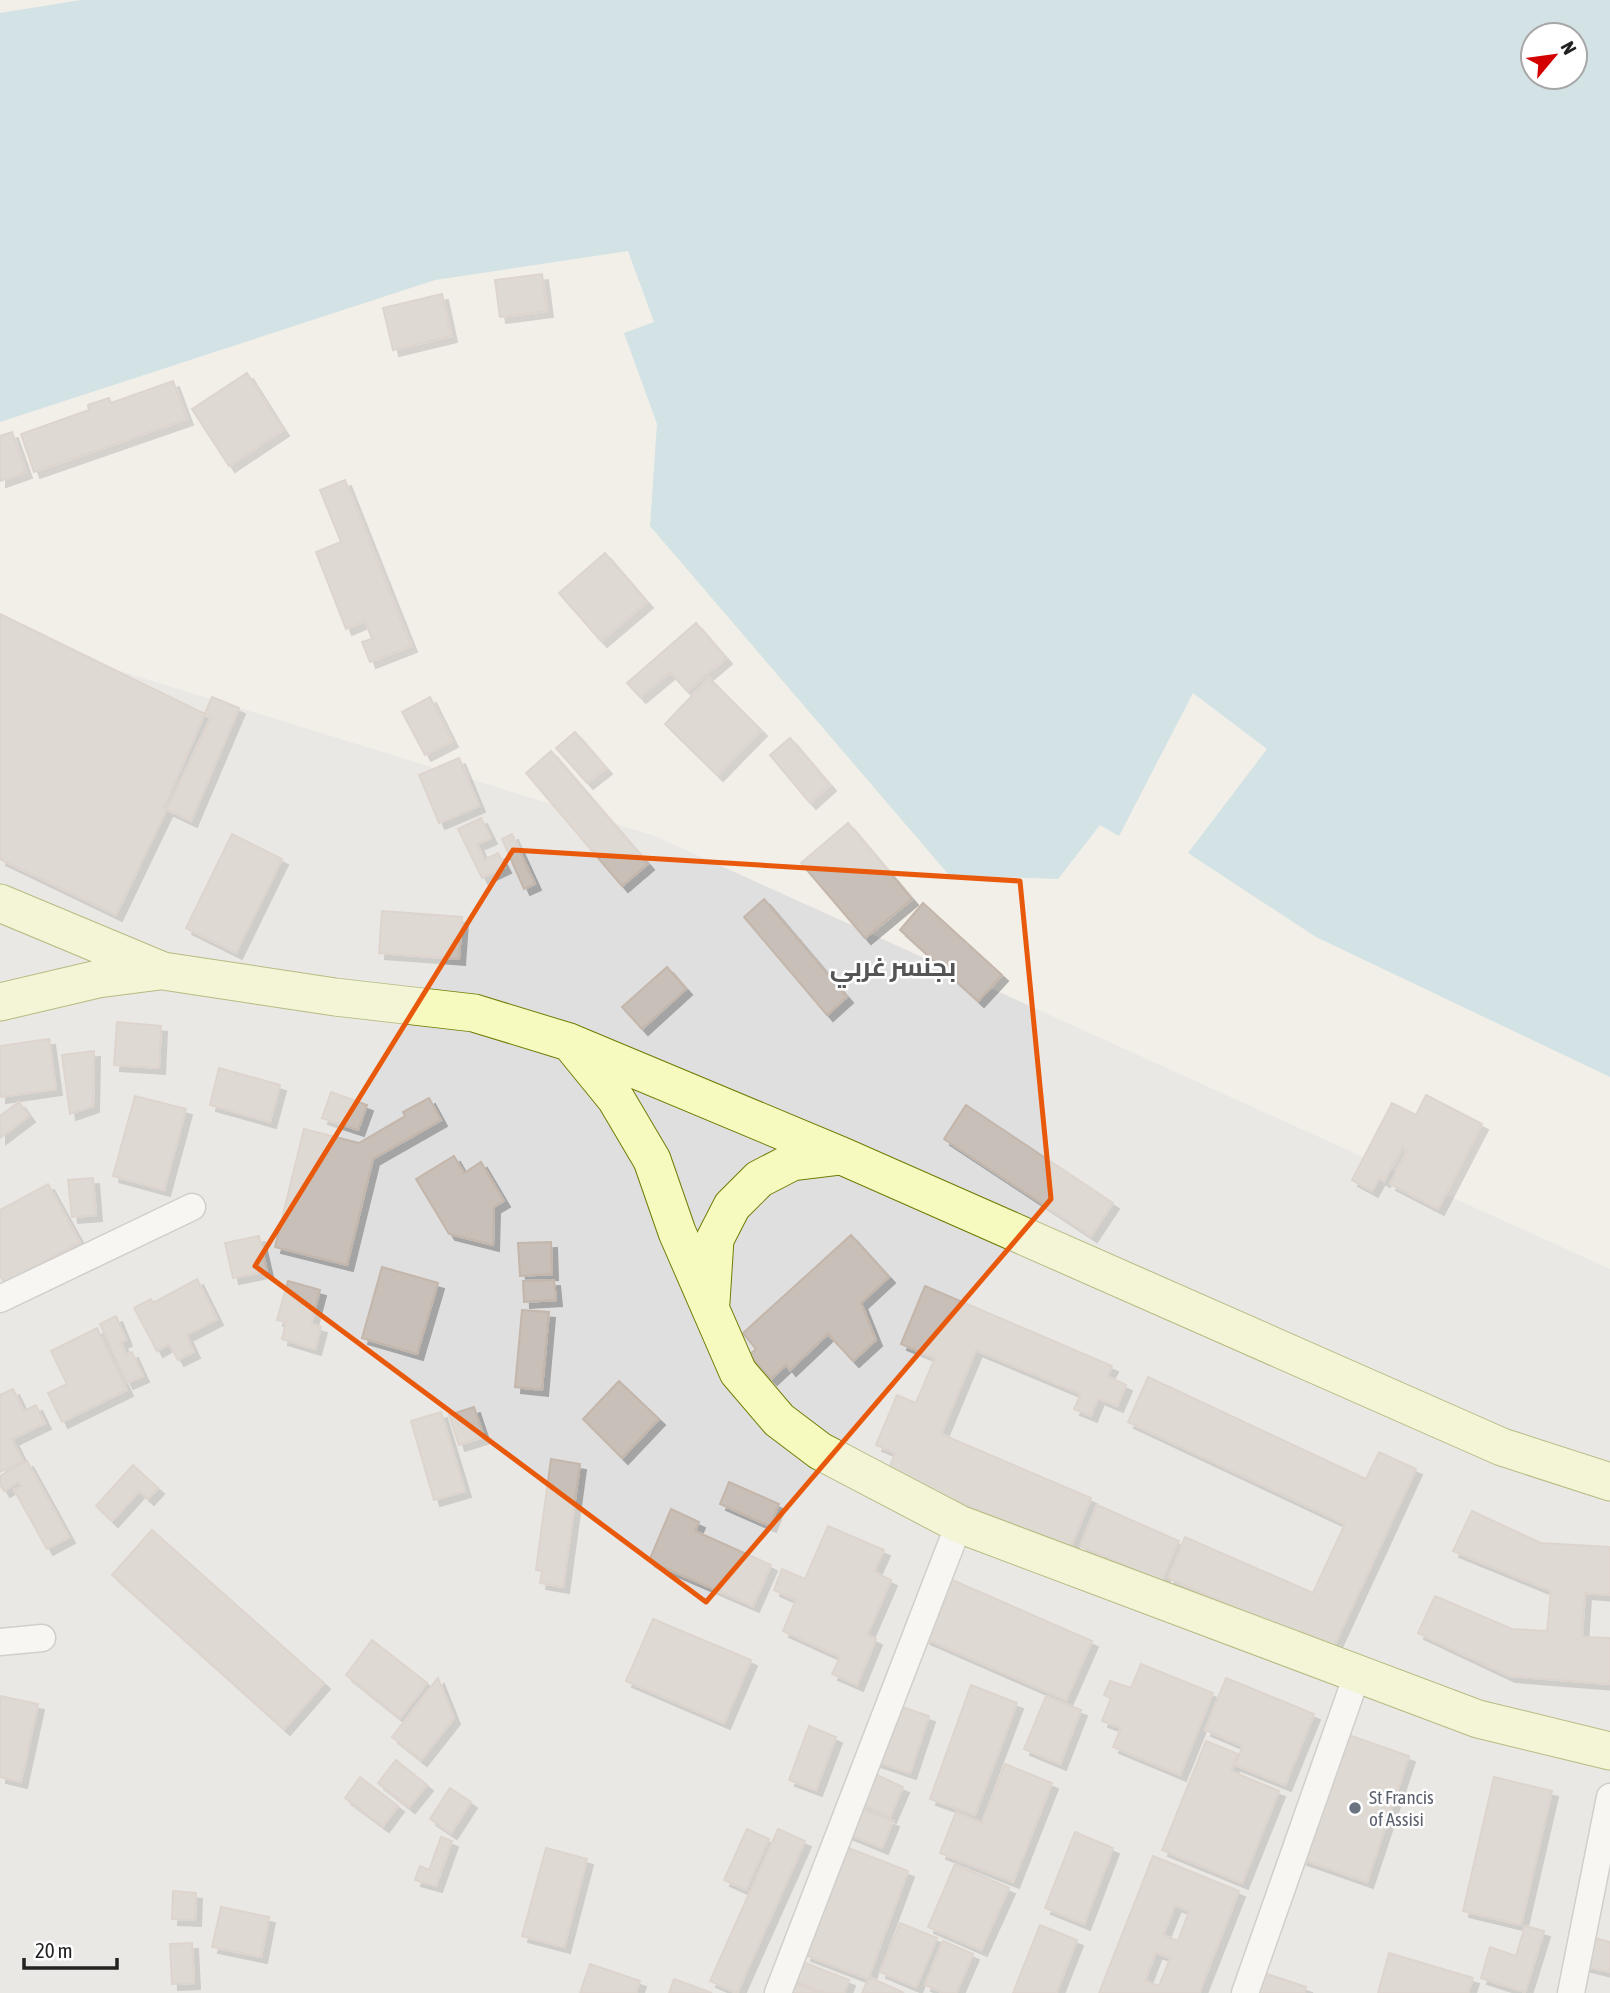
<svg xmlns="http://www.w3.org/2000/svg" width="1610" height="1993" font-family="'Asap Condensed',Cairo,sans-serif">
  <defs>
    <filter id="shadow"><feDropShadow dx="6" dy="6" stdDeviation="0" flood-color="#0004"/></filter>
  </defs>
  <rect width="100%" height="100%" fill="#f2efe9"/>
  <path fill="#e0dfdf" d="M0,634l655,202 955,433v724h-1610z"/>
  <path fill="#aad3df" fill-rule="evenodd" d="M81,0h1529v1077l-294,-140 -128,-84 79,-104 -74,-56 -74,143 -19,-11 -42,54 -109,-4 -299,-349 7,-102 -33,-91 30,-11 -26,-71 -193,29 -435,142v-409zM1533,35h42v42h-42z"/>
  <path fill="#c7bfb8" stroke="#c4b6ab" stroke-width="2" fill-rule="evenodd" filter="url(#shadow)" d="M542,274l5,37 -47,6 -5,-37z
    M442,294l9,42 -58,14 -10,-42z
    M247,373l36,57 -54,36 -37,-57z
    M173,381l14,38 -153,53 -13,-38 68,-24 -1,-5 21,-7 2,5z
    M12,432l14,40 -26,9v-45z
    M345,480l66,166 -41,16 -8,-20 10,-3 -7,-18 -19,8 -30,-77 25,-10 -21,-52z
    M605,553l42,49 -46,39 -42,-48z
    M0,614l211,103 -95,198 -116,-56z
    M696,623l30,35 -39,33 -17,-19 -30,25 -13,-14z
    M709,678l52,52 -44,45 -52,-51z
    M212,697l27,11 -48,113 -27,-13z
    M430,697l22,44 -27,14 -23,-43z
    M575,732l31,36 -19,15 -31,-35z
    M790,738l40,47 -20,18 -40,-48z
    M551,751l97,113 -26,22 -96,-113z
    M459,758l20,48 -40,17 -20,-48z
    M481,818l10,20 -14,6 7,16 14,-7 7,14 -23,11 -24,-49z
    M848,823l64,76 -47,39 -64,-75z
    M232,834l50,25 -46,94 -50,-25z
    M512,834l23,50 -11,5 -22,-50z
    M764,899l83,98 -20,18 -83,-98z
    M923,903l79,72 -24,26 -78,-71z
    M382,911l80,6 -3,42 -80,-6z
    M667,967l19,22 -44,40 -20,-22z
    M117,1022l44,4 -2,42 -45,-3z
    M49,1039l7,50 -56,8v-51z
    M94,1051l-1,55 -23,8 -8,-59z
    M219,1068l61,17 -10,37 -60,-17z
    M331,1092l36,13 -9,25 -36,-12z
    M1426,1095l56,29 -44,85 -48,-25 18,-34 -6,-3 -18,34 -5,-3 -7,13 -20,-11 40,-77 24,12z
    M135,1096l51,13 -22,81 -51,-14z
    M429,1098l12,22 -68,39 -26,106 -72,-18 29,-118 55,14 46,-27 -2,-4z
    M19,1102l10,14 -29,22v-22z
    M966,1105l147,98 -22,33 -147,-97z
    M454,1156l10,17 17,-11 23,39 -10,6 -1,38 -44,-11 -33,-55z
    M93,1178l3,37 -24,2 -4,-37z
    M48,1184l32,58 -76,41 -4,-8v-65z
    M851,1235l38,42 -28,26 15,37 -23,21 -25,-27 -38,36 -4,-5 -15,14 -22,-24 7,-6 -13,-16z
    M259,1236l8,35 -34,7 -8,-35z
    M551,1242l1,32 -32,2 -2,-33z
    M382,1267l56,16 -21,71 -55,-16z
    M197,1279l20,40 -31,16 8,17 -16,8 -9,-16 -12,7 -23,-43 17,-9 2,4z
    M554,1280l2,20 -32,2 -1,-21z
    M288,1281l32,9 -9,34 10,3 -6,22 -33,-10 4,-17 -9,-2z
    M925,1286l187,80 -5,10 19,9 -9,21 -19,-8 -7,18 -17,-7 7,-15 -105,-44 -35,84 150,64 -21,51 -182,-78 7,-18 -19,-8 21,-50 19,8 19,-45 -34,-14z
    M522,1310l27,2 -7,78 -27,-3z
    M116,1316l10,24 -5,2 5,13 6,-3 11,24 -16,7 -27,-59z
    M97,1328l30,62 -65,32 -14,-29 19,-9 -16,-33z
    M1148,1377l218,102 13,-27 37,17 -82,177 -33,-15 -3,4 -130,-57 17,-41 128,56 32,-69 -217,-102z
    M619,1381l40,38 -37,39 -39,-39z
    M13,1389l11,22 12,-6 9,18 -33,16 11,22 -23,11v-77z
    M474,1407l10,30 -25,8 -10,-30z
    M441,1412l24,79 -31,9 -23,-79z
    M551,1459l29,5 -17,123 -23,-4 2,-12 -6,-1z
    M27,1461l42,76 -22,12 -33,-59 7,-4 -2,-4 -15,9 -4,-7v-8z
    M133,1465l25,23 -10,11 -9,-8 -27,30 -16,-15z
    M729,1482l50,22 -9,22 -50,-22z
    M1097,1505l82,36 -17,40 -82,-35z
    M671,1509l28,13 -4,9 76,34 -18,41 -104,-45z
    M1472,1511l69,32 69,4v48l-25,-2 -3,44 28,1v46l-101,-8 -91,-43 17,-37 77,33 35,2 4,-40 -98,-40z
    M828,1526l56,24 -10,22 17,8 -24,55 9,4 -19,46 -25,-11 8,-17 -57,-26 13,-31 -22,-10 8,-21 23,10z
    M152,1530l172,153 -40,46 -172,-154z
    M950,1579l142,62 -26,59 -142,-62z
    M653,1619l98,41 -27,63 -98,-42z
    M372,1640l55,43 -27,35 -54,-43z
    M1141,1664l72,29 -33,82 -67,-28 8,-19 -19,-7 9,-23 -7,-3 6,-14 21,7z
    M438,1678l16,40 -33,42 -29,-23z
    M1226,1678l88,36 -29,71 -50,-20 8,-19 -38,-16z
    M971,1685l46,18 -42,112 -45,-16z
    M0,1696l38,8 -17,78 -21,-5z
    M1046,1696l35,14 -21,54 -36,-15z
    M891,1703l38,13 -19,57 -38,-13z
    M809,1726l27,11 -20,53 -27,-10z
    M1343,1733l66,23 -42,126 -66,-23z
    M1206,1741l32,13 -7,17 48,20 -37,92 -80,-33z
    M396,1760l31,25 -18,22 -31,-24z
    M1005,1764l47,19 -39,99 -73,-29 16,-41 26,11z
    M866,1770l37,17 -13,30 -38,-17z
    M360,1777l38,29 -15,20 -38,-28z
    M1494,1777l58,14 -31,134 -58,-14z
    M450,1788l21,14 -20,31 -21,-14z
    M853,1805l40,16 -11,27 -39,-16z
    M747,1829l22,10 -23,51 -22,-10z
    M778,1829l27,12 -68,152 -27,-12z
    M1075,1832l38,16 -29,76 -39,-16z
    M441,1837l11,4 -16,45 -21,-6 5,-14 9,4z
    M846,1847l62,24 -40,108 -63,-24z
    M546,1848l41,11 -23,88 -42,-11z
    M1153,1856l86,35 -40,102h-100zM1175,1905l14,6 -11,30 -15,-6zM1156,1952l14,6 -11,28 -14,-5z
    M955,1864l54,24 -28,62 -53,-23z
    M173,1891l23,2 -1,27 -23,-1z
    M221,1907l48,10 -8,40 -49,-10z
    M900,1923l37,15 -21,49 -36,-15z
    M1040,1925l37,15 -21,53h-43z
    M1525,1926l19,5 -19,61 -44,-14 9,-31 26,9z
    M1591,1937l19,5v30l-25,-6z
    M943,1941l30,13 -17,39h-12l-19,-8z
    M192,1943l2,40 -22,1 -2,-40z
    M1389,1953l84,25 -5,15h-90z
    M790,1957l59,23 -5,13h-18l-43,-16z
    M590,1964l50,17 -4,12h-56z
    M1264,1973l42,14 -2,6h-47z
    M869,1977l35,16h-42z
    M674,1979l38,14h-43z
    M786,1980l33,13h-38z"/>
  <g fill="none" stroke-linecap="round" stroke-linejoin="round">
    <g stroke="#a9a9a9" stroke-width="29">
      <path id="street" d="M0,1299l192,-92
        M0,1642l42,-4
        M778,1993l181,-469
        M1245,1993l112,-318
        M1571,1993l39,-196"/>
    </g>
    <g stroke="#707d05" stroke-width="39">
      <path id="secondary" d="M0,903l163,68 172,26 139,16 95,29 273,114 660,291 108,35
        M0,1002l98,-23 62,-8
        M572,1045l44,54 36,61 25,72 61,140 41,48 41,31 139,73 519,195 132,32
        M711,1302l4,-63 17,-33 27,-27 33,-17 49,-6"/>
    </g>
    <use href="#street" stroke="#fff" stroke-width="26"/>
    <use href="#secondary" stroke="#f7fabf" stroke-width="37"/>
  </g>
  <path d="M0 0H1610V1993H0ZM513,850l507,31 31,318 -345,403 -451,-336z" fill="#f2efe9" fill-opacity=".55" fill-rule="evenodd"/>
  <path fill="none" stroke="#e8590c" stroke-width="5" stroke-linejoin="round" d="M513,850l507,31 31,318 -345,403 -451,-336z"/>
  <circle fill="#6b7280" stroke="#fff" stroke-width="2.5" cx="1355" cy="1808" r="7"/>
  <g text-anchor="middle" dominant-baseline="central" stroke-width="5" stroke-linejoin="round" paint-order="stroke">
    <g font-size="19" fill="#5b616d" stroke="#fff" text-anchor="start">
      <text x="1369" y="1797">St Francis<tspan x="1369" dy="22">of Assisi</tspan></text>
    </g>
    <g font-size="26" font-weight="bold" fill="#555" stroke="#fff">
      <text x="893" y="967">بجنسر غربي</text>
    </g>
  </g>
  <g transform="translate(1554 56) rotate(61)"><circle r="33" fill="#ffffff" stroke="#a7a7a7" stroke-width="2"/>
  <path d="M0-5L12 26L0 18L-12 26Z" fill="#d40000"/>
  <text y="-10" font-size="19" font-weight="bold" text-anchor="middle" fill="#222222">N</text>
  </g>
  <path d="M24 1958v10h93v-10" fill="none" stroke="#222222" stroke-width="3.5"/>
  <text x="35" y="1958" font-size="21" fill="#222222" stroke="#ffffff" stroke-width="5" paint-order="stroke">20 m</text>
</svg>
